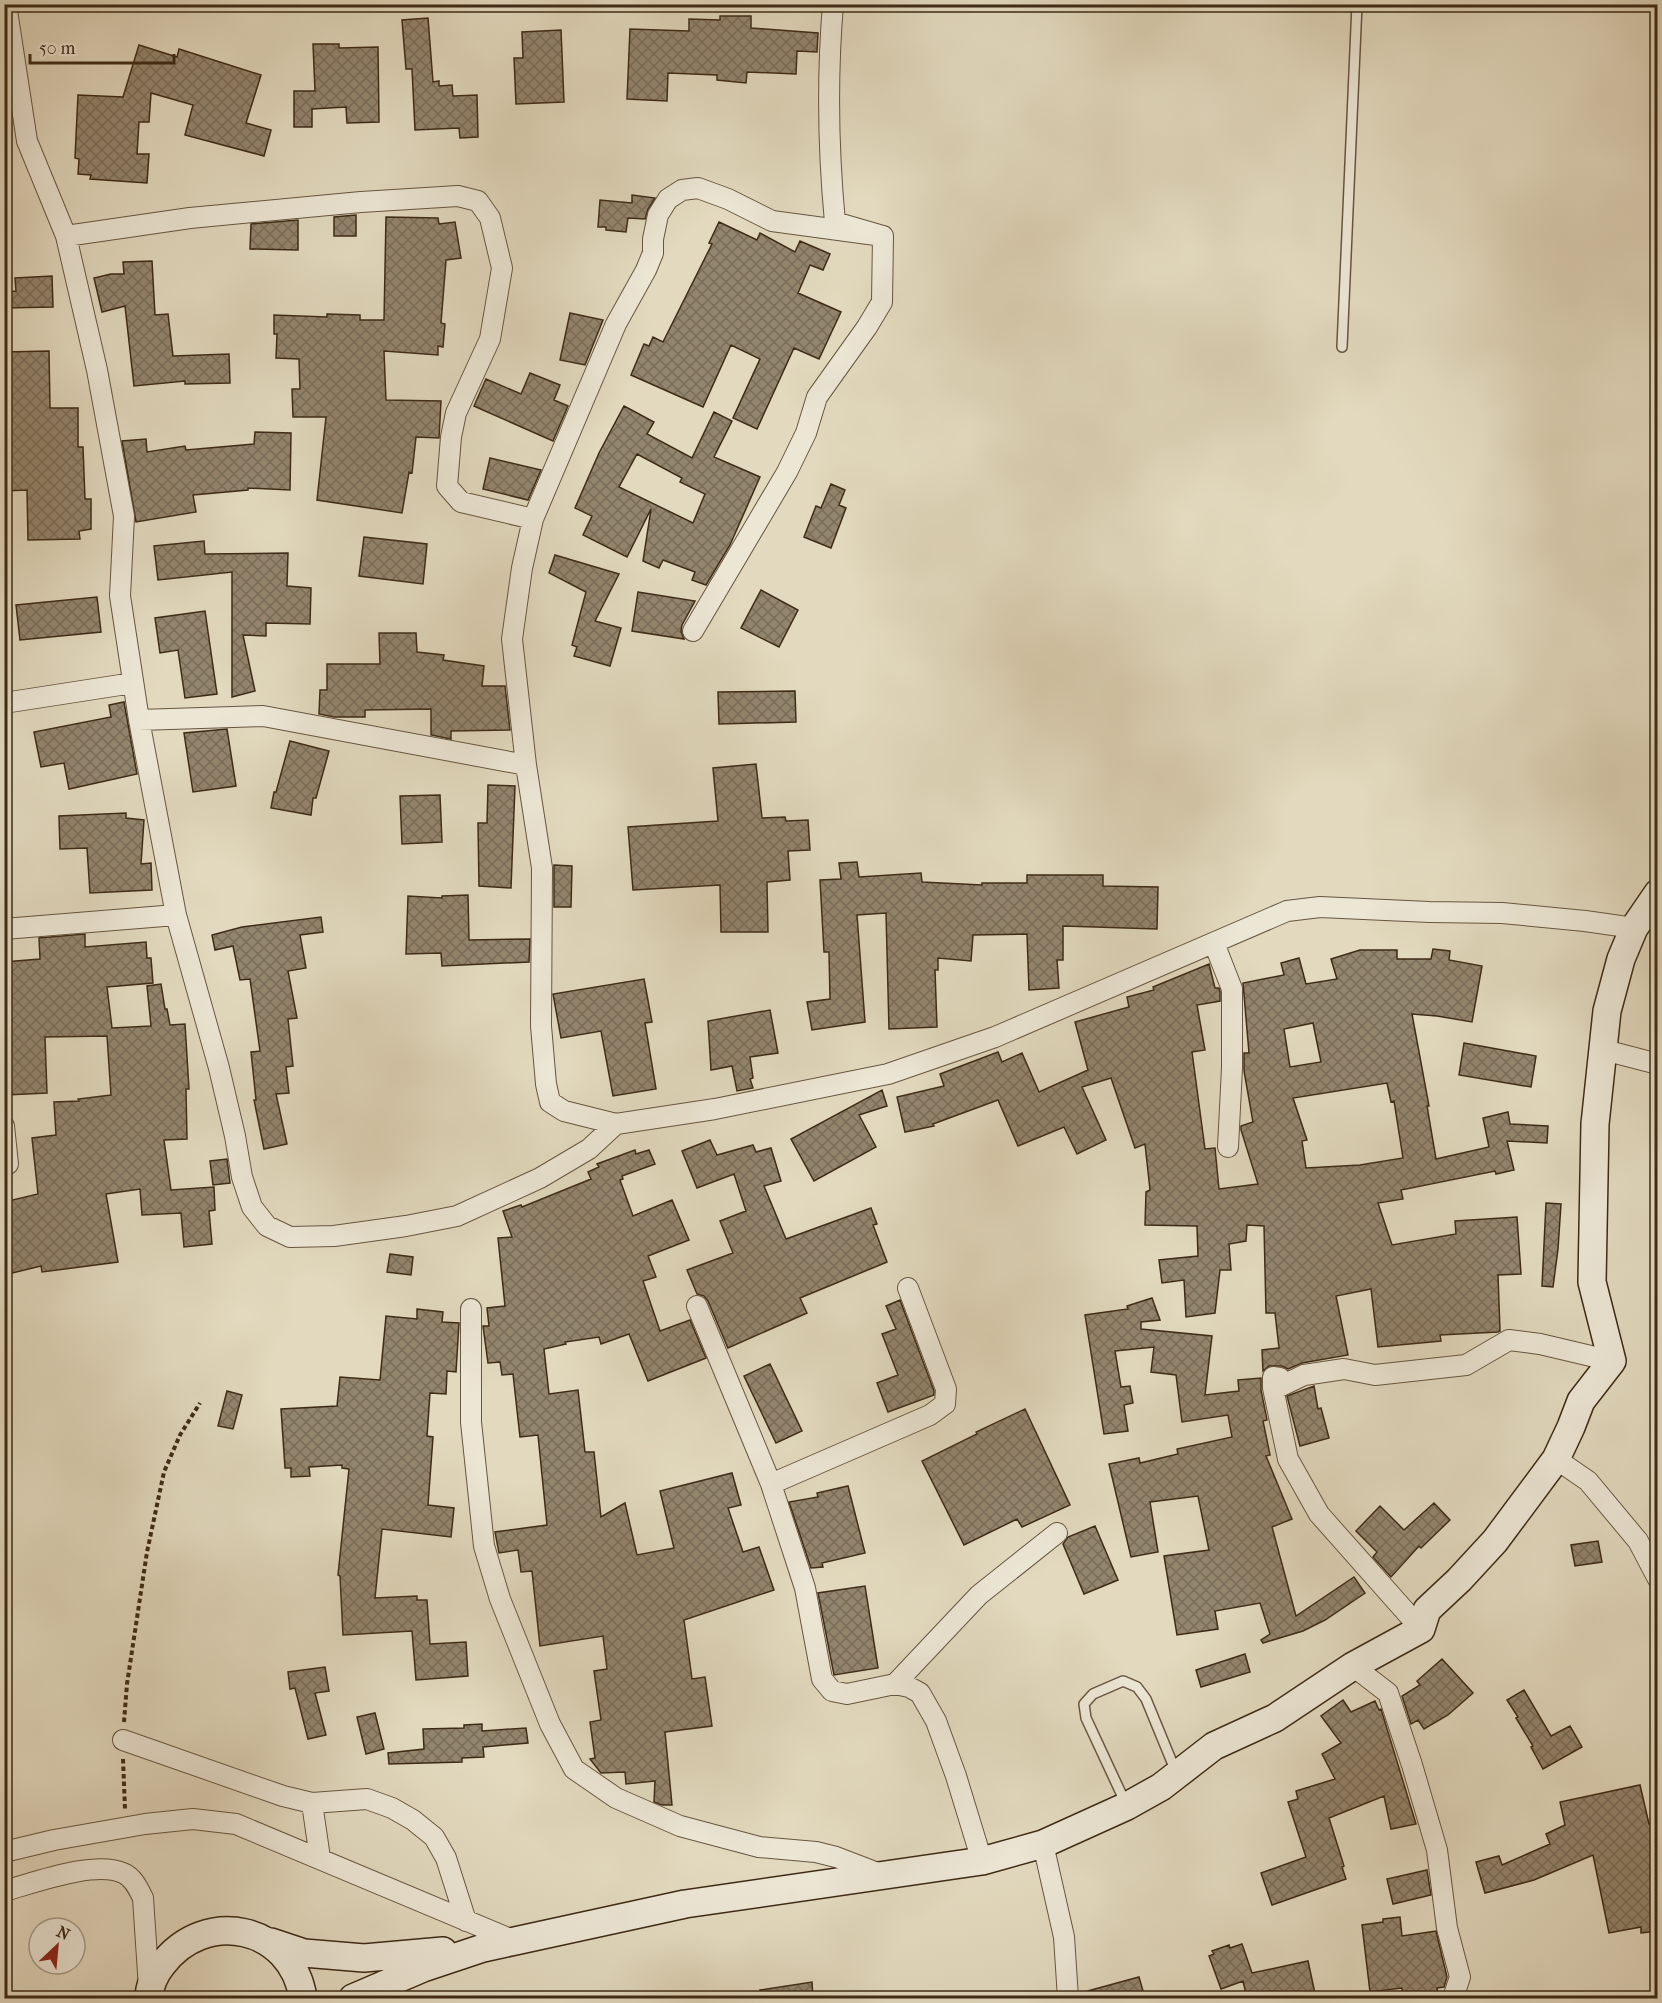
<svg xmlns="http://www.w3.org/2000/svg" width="1662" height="2003" font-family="'IM FELL French Canon',serif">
  <defs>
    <pattern id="building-cross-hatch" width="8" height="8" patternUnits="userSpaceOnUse" patternTransform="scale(1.5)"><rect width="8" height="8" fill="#93856d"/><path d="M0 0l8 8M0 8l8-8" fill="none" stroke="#796d59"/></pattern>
  </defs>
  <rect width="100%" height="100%" fill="#e2d9be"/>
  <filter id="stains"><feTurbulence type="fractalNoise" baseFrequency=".00333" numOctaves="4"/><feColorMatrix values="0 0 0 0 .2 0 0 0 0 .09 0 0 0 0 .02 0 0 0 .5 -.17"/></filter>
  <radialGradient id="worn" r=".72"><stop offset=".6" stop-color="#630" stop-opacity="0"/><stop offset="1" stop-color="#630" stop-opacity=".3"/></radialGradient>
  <path fill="url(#building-cross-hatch)" stroke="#3e2b16" stroke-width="1.5" fill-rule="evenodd" d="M720,16h31v12l67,5 -1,19 -20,-1 -1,23 -49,-2 -1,11 -29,-3v-5l-49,-2 -1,28 -40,-2 3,-70 59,2v-12l31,1z
    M428,18l5,64 6,-1v5l13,-1 1,11 24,-1 1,42 -18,1 -1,-10 -44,2 -3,-61h-6l-4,-49z
    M561,30l3,72 -48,2 -2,-46h9l-1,-26z
    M313,44h26v4l39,-1 1,75 -32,1 -1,-16 -34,2v18h-18v-36h21z
    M139,45l38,12 2,-8 82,26 -15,48 25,7 -7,26 -79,-21 8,-30 -42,-12 -2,29h-10l-2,32h12l-2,29 -57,-4 1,-4 -13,-1 1,-15 -4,-1 3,-63 45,2z
    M632,195l23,3 -7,11 -3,10 -17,-1 -2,14 -20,-2v-3h-8l2,-27 32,3z
    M356,215v21h-22v-19z
    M386,217l52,1 1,6 16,-2 6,36 -15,2 -5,63 4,1 -2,23 -5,-1v9l-54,-4 2,49 55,1 -2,37 -23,-1 -4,36 -3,-1 -7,41 -85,-13 9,-83h-33l-1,-28h8l-1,-30 -23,-1 1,-24h-3v-19l53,2v-3l33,1v5h24z
    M298,220v30l-48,-1 1,-25z
    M719,222l38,18 3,-7 35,19 5,-11 30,13 -7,16 -13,-5 -12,28 43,19 -22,47 -25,-11 -37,81 -24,-11 27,-59 -29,-14 -28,62 -72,-32 13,-31 5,2 4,-9 10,5 49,-98 -3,-1z
    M152,261l3,54 13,-1 5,42 56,-2 1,29 -45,1v-3l-51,5 -9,-80 -23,6 -8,-34 17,-4h13l-1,-12z
    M52,276l1,31 -49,1v-16l12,-1 -1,-13z
    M570,313l33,7 -18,45 -25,-5z
    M49,351l1,57h28v39h5l2,52h6v30l-12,2 1,8 -52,1 -1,-50 -23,1v-139z
    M530,373l30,12 -6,15 14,6 -15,35 -79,-35 12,-27 35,15z
    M624,406l30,16 -7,12 45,24 22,-46 18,9 -18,36 46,20 -30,68 -24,40 -14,-5 3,-8 -32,-12 -4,8 -16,-7 8,-52 -24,48 -44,-22 9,-19 -17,-8 24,-55zM637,454l45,24 -2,4 25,12 -12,29 -74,-36z
    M255,432l36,1 -1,57 -42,-2v2l-55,5 3,17 -60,10 -14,-81 24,-2 1,13 38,-6 1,4 68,-6z
    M490,458l51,12 -13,30 -45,-11z
    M831,484l14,6 -6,15 7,3 -15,40 -27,-11 12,-31 5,2z
    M364,537l63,7 -4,40 -64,-8z
    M204,541l1,13 83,-1 -1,33 24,2 -1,36 -44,-1v13l-23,-1 12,56 -23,6v-125l-74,8 -4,-34z
    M555,555l64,19 -24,47 26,7 -11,38 -36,-10 3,-9 -5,-2 14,-53 -37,-19z
    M761,590l37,20 -19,37 -38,-19z
    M638,592l57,9 -13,24 -1,6 3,8 -52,-8z
    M97,597l4,35 -81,8 -4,-35z
    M205,611l12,83 -32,4 -7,-48 -18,3 -5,-35z
    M379,633h37l1,19 27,3 -1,5 41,6 -2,20h23l5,44 -59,1v8l-20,-4v-26l-66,1v7h-31l-15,-3 1,-24h7v-26h53z
    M795,691l1,31 -77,2 -1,-32z
    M124,702l13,72 -68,15 -5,-26 -23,4 -7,-35 77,-15 -2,-12z
    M227,729l9,57 -43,6 -9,-59z
    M290,741l39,10 -13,47h-3l-2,17 -40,-7 3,-16h2z
    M756,764l6,54 23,-1 1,4 22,-1 2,30 -22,1 2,29 -23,2 1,50h-47l-1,-47 -87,5 -5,-63 90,-6 -5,-53z
    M488,785l27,1 -4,102 -32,-2 -1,-63h9z
    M440,795l2,47 -40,2 -2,-48z
    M126,813v5l18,2 -3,44 10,-1 1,27 -62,3 -3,-45 -27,1 -1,-33z
    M857,862l2,15 62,-4 1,9 60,3v-2h45v-8h76v11l55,1 -1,42 -94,-3v34h-6l2,28 -30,2 -2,-56 -54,1 -2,26 -33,-3v12h-3l2,57 -48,2 -3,-116 -29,2 8,107 -53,8 -5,-28 23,-3 -1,-47h-5l-4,-72 21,-1 -2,-16z
    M554,865l18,1 -1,41h-17z
    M468,895l1,45 61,-1 -1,23 -87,4 -1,-13 -35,1 2,-58 34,2v-2z
    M321,917l2,15 -23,3 6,33 -18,3 9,47 -9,1 5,47 -7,1 3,26 -13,1 11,50 -23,5 -10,-49h2l-5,-48 9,-1 -10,-72 -10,1 -7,-34 -18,4 -3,-15 30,-8z
    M85,934v13l61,-5 1,16h4l2,25 -46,4 5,41 39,-2 -4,-40 14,-2 4,25h2l3,16 15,-1 4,65h-3l1,50 -23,1 7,50 43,-3 1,23 -6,1 3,33 -28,3 -3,-34 -39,2 -2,-26 -34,5 12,68 -76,10 -1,-6 -37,9v-73l34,-8 -6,-56 24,-3 -2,-33 25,-1 -1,-2 33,-4 -4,-59 -62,1 2,56 -41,2 -2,-133 36,-3 -1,-21z
    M1433,949l17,2 -1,9 33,6 -10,56 -35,-6 -25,-2 17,92h-2l9,53 53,-12 -6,-29 25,-6 2,12 38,2 -1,17 -40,-2 7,29 -18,4 -1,-3 -94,19 2,9 -25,4 14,42 64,-11 -1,-13 62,-4 4,57 -23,1 2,56 -2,1 -58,3 1,6 -63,6 -7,-58 -35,7 12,59 -46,8 -14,6 -6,-3h-13l-6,5 -1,-21 17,-2 -4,-35h-9l-2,-87 -17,-1 -1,16 -17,3 2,26h-11l-5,43 -29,4 -2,-37 -22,3 -3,-23 39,-4 -1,-30 -52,-1 1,-33 4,-2 -5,-46 -10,4 -24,-70 -29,9 24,53 -29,14 -13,-27 -46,19 -20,-46 -65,24 1,2 -29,6 -8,-35 47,-11 -4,-12 58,-22 4,10 20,-9 17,39 49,-22 -13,-48 54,-15 -2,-10 27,-7 -1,-3 56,-23 6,24h4l1,3v10l-23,4 8,45 -13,2 13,97 10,-1 4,41 39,-5 -17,-54v-4l12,-4 -9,-51v-18h5l-6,-70 41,-8 -3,-12 18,-5 7,26 31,-5 -6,-20 29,-9h37v9h34zM1313,1023l8,39 -31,5 -6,-38zM1387,1083l4,19 3,-1 9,57 -43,7 -54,3 -4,-27 5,-1 -14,-42z
    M644,979l8,43 -7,1 11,66 -43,7 -12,-65 -40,7 -8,-44z
    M770,1010l8,43 -28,4 3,21 -3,1 3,9 -16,3 -5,-25 -21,4 -3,-49z
    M1464,1043l72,13 -5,31 -72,-12z
    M882,1090l5,16 -28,9 17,32 -62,34 -23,-42z
    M710,1140l7,15 36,-10 3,7 15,-4 10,33 -17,5 22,53 85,-31 6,16 -4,1 14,37 -87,36 7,15 -79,35 -20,-47 -4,-5 -7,-2 -10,-24 46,-17 -13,-32 26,-10 -12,-37 -37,14 -15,-37z
    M635,1150l1,4 13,-4 6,14 -33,12 1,3 -3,1 13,36 39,-16 17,40 -41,16 8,21 -13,4 17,50 30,-11 16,38 -58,23 -19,-47 -28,10 -2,-7 -34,5 1,2 -22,5 5,45 29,-4 7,62h9l7,65 24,-14 12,52 37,-7 -14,-57 72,-18 9,32 -13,3 15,44 16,-5 15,43 -90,30 8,59 13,-2 7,49 -47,6 7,73h-10l-8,-3 1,-21 -29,3 -1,-12 -24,1 -11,-14 5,-1 -5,-36 11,-2 -7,-49 13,-2 -4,-33 -63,10 -8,-75 -11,1 -3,-22 -19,3 -4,-21 52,-7 -9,-90 -18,2 -7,-63 -11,1 -2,-13 -12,1 -5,-37h6l-2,-18 18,-2 -7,-68 14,-1 -9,-26 18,-6 1,2 69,-28 -3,-7 11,-5 -2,-3z
    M227,1159l3,24 -17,2 -3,-24z
    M1546,1203l15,1 -3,45 -5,38 -11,-1z
    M390,1254l23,3 -2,18 -24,-3z
    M1152,1298l8,22 -19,2v7l71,7 -7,59 34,-4 -1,-11 23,-2v12l6,30 -4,1 7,34 -4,1 26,63 -20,8 24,89 58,-39 11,16 -40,27 -22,11 -40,12 -2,-3 9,-6 -10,-31 -45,8 3,18 -41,6 -13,-79 45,-6 -11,-54 -48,6 8,50 -27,5 -22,-93 30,-6 1,5 38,-9 -1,-5 55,-12 -4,-22 -46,7 -6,-47 -25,-3 3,-25 -39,4 6,36 9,-1 3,17 -9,2 4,26 -24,3 -19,-119 43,-6 -1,-3z
    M900,1300l34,91v4l-46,17 -11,-29 21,-8 -16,-41 14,-5 -10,-23z
    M417,1309l26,3 -1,10 17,1 -3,49 -9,-1 -1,23 -16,-1 -3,43 6,1 -5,68 26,3 -3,29 -69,-8 -7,69 42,-2v4h10l3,44 36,-2 2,34 -52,4 -4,-49 -69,4 -3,-59 -2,-1 11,-106 -7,-1v-3l-33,2 1,9 -19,1v-9h-6l-4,-59 56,-3 3,-29 40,3 6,-64 31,3z
    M770,1364l32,67 -26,12 -32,-67z
    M1314,1386l4,23 3,-1 8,30 -29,8 -13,-50z
    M227,1391l15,4 -9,34 -15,-3z
    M1025,1409l45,96 -48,22 -5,-8 -53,26 -42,-84 55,-27 -1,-2z
    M848,1486l17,67 -43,10 1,4 -12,1 -22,-66 29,-5 -1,-4z
    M1434,1503l16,17 -29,28 -2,-2 -28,31 -18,-20 4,-5 -21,-21 24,-25 24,24z
    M1095,1526l23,54 -34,14 -21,-50 5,-7z
    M1598,1541l4,21 -27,4 -4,-21z
    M865,1586l13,82 -44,7 -16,-82z
    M1245,1654l5,18 -49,15 -5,-17z
    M1442,1659l31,34 -25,22 -24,14 -6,-9 -7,4 -9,-28 18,-11 -3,-4z
    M325,1667l4,24 -14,2 11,42 -18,4 -13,-51 -5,1 -2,-17z
    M1524,1690l27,46 19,-10 12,21 -39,22 -12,-22 2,-1 -17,-28 2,-1 -11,-17z
    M1343,1700l8,12 24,-11 4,9 2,-1 35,115 -25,5 -7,-33 -55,22 15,48 -2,1 4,12 -74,26 -11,-32 45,-16 -18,-55 10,-3 -2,-8 39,-12 -13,-25 19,-11 -20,-27z
    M375,1713l9,36 -18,5 -9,-37z
    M482,1724v7l44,-3 2,15 -45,4 1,10 -22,1v4l-73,2 -1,-11 36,-4 -1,-20 41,-1v-3z
    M1640,1785l9,39h7l2,14v93l-17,2v-6l-32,6 -16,-78 -59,25 -49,13 -9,-31 23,-6 3,9 48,-21 -4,-10 19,-9 -5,-23z
    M1427,1870l4,25 -38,9 -6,-25z
    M1400,1917l2,19 34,-5 11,46 -3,10 -7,1 1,6 -21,3v1h-15v-10l-32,4 -8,-67 21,-3v-3z
    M1242,1944l10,29 56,-12 8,37h-69l-4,-17 -22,8 -12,-33 5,-2 -2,-3 17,-6 1,3z
    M1139,1977l6,21h-65v-5z
    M812,1982l1,16h-52l-1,-8z"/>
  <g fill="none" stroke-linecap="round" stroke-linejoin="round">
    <g stroke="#675640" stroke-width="12">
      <path id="lane" d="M1342,347l15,-343
        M1126,1804l-40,-86 -2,-14 9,-10 30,-13 14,6 9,12 30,73"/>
    </g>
    <g stroke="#675640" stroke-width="22">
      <path id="street" d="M6,4l21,137 39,95 31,134 27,146 -4,80 19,124 37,195 43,153 16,68 7,41 10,30 15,19 23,11 44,-1 72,-10 51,-10 83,-38 49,-29 27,-25
        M66,236l124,-18 171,-16 97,-6 20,5 12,17 12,50 -12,71 -34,74 -5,24 -4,49 14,16 72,17
        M883,236l-111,-15 -44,-22 -30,-11 -16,2 -14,9 -10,16 -5,24v14l-7,17 -30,54 -83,195 -11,49 -10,71 14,126 16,103 -1,158 5,58 4,18 14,9 52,13 99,-15 173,-35 107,-37 292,-126 33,-4 109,5 73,1 83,8 49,7
        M693,631l94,-159 19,-39 11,-36 50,-70 15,-25 1,-66 -48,-14c-7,-73 -8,-145 -2,-218
        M4,703l129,-20
        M139,720l124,-4 263,49
        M4,929l172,-14
        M1214,943l18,46v79l-4,79
        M1604,1050l54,14
        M4,1126l4,38
        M697,1306l74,178 34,104 17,91 10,12 15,3 48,-10 14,3 11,6 16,28 20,55 26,85
        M471,1309v113l13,124 16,53 50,125 24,45 42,29 64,28 79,21 57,5 20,5 47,18
        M1556,1459l32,22 50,60 20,38
        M771,1484l159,-69 15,-11 1,-15 -38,-101
        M1421,1629l-102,-115 -31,-55 -15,-71v-11l7,1 -1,9 25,-12 40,-6 31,6 91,-10 43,-25 31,4 72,17
        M1353,1666l35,27 24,72 25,85 10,78 13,49 -7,21
        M895,1684l84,-89 78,-62
        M123,1740l160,56 29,7 55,-4 25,9 21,12 21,17 12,21 20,63
        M312,1803l8,55
        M1043,1844l21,93 4,61
        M4,1852l50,-12 91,-16 48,-5 43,5 279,117
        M4,1891c30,-8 91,-31 119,-18 10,4 15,15 20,25l6,90"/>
    </g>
    <g stroke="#3e2b16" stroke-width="30">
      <path id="secondary" d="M271,1942l33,11 60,5 79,-7
        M149,1998c0,-11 6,-25 13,-33 43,-58 130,-39 141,33
        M353,1998l70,-30 60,-20 32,-7 170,-37 297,-43 61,-17 84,-38 34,-19 53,-41 61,-28 78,-52 68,-37 6,-19 32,-30 36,-39 61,-82 15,-32 10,-26 31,-40 -20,-79 3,-158 12,-113 14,-52 13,-31 24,-35"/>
    </g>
    <path stroke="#3e2b16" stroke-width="4" stroke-dasharray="4.5 3" stroke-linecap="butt" d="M124,1722l3,-38 20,-132 17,-80 16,-37 20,-32
      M123,1759l2,50"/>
    <use href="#lane" stroke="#ece6d5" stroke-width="9"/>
    <use href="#street" stroke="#ece6d5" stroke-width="20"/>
    <use href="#secondary" stroke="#ece6d5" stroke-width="27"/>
  </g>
  <rect width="1662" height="2003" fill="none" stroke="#e2d9be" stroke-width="24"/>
  <rect x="6" y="6" width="1650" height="1991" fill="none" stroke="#3e2b16" stroke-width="3"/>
  <rect x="12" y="12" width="1638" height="1979" fill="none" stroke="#3e2b16" stroke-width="1.5"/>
  <g transform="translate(57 1946) rotate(26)"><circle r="28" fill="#ece6d5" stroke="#a69b89" stroke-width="1.5"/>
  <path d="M0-4.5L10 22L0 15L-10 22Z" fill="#8f2418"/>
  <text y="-9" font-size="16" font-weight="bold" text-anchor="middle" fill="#3e2b16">N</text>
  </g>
  <path d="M30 54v9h144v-9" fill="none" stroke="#3e2b16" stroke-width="3"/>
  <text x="39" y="54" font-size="18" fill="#3e2b16" stroke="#ece6d5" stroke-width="4.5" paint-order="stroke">50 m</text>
  <rect width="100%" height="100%" filter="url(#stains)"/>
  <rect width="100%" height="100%" fill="url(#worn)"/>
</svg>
